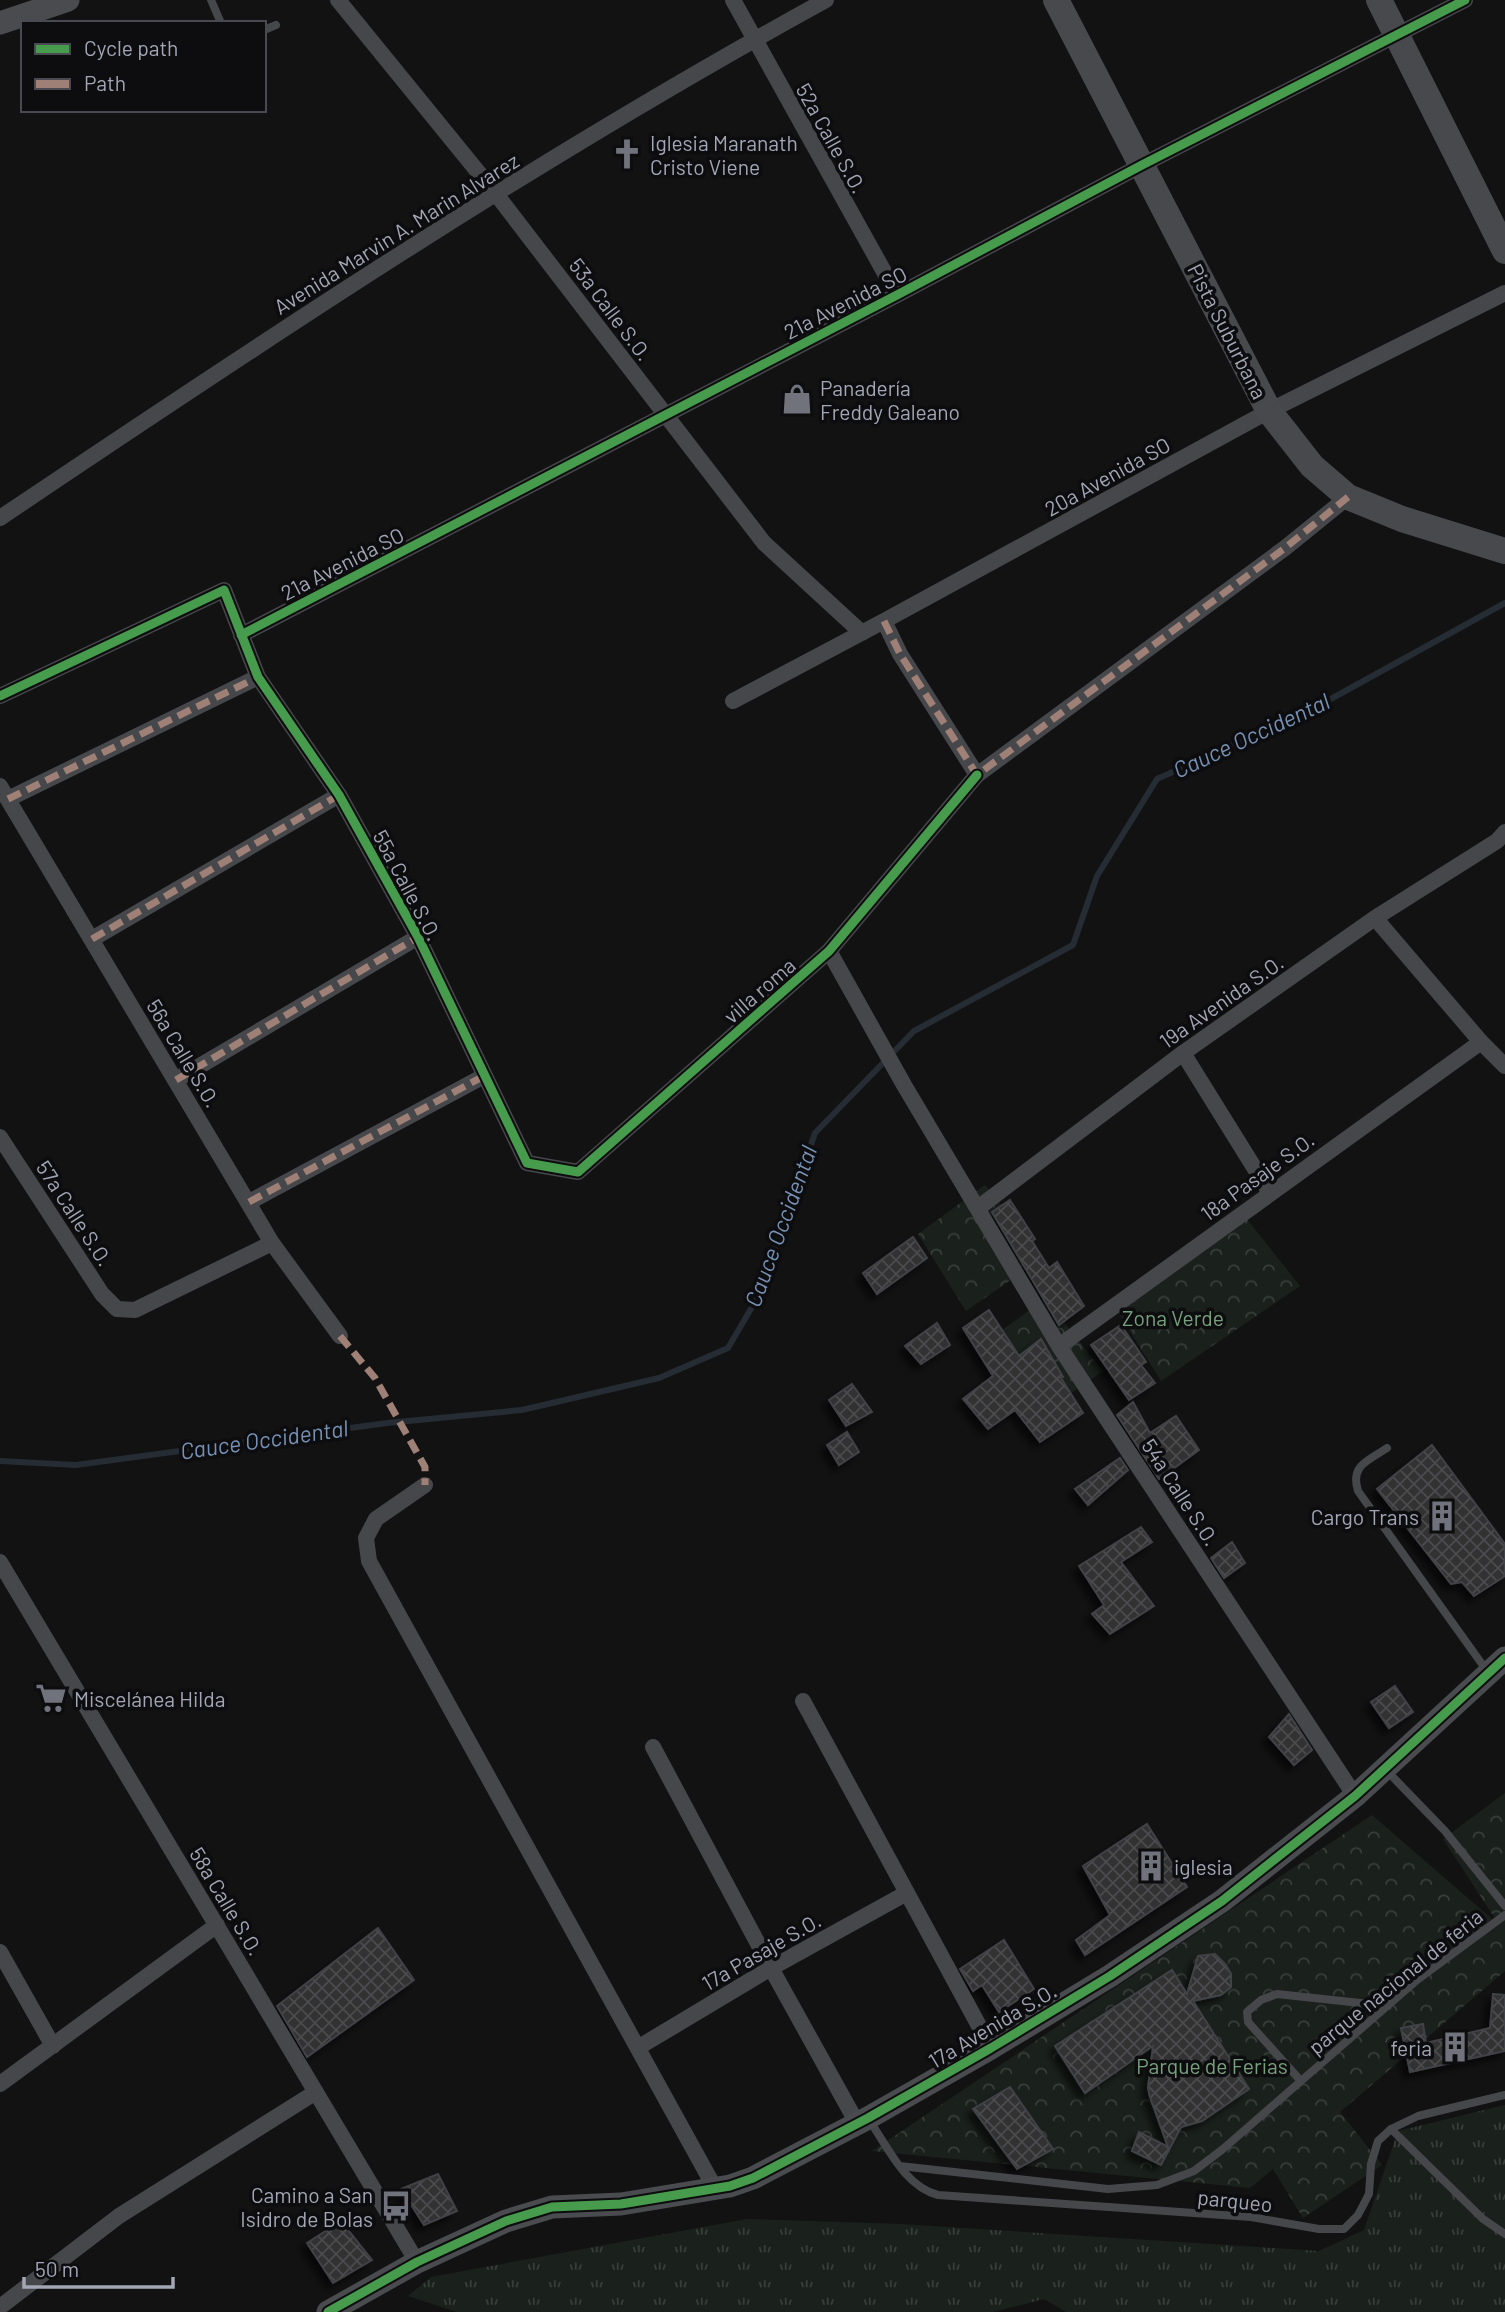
<svg xmlns="http://www.w3.org/2000/svg" width="1505" height="2312" font-family="Barlow,sans-serif">
  <defs>
    <pattern id="grass-tufts" width="24" height="20" patternUnits="userSpaceOnUse" patternTransform="scale(1.75)"><rect width="24" height="20" fill="#1a211c"/><path d="M3 7l-1-3M5 7V3M7 7l1-3M15 17l-1-3M17 17v-4M19 17l1-3" fill="none" stroke="#383e3b"/></pattern>
    <pattern id="park-crowns" width="20" height="18" patternUnits="userSpaceOnUse" patternTransform="scale(1.75)"><rect width="20" height="18" fill="#1a211c"/><path d="M2 6a3 3 0 1 1 6 0M12 15a3 3 0 1 1 6 0" fill="none" stroke="#383e3b"/></pattern>
    <pattern id="building-cross-hatch" width="8" height="8" patternUnits="userSpaceOnUse" patternTransform="scale(1.75)"><rect width="8" height="8" fill="#303032"/><path d="M0 0l8 8M0 8l8-8" fill="none" stroke="#4b4b4d"/></pattern>
    <filter id="shadow"><feDropShadow dx="-6" dy="6" stdDeviation="3.5" flood-color="#0009"/></filter>
  </defs>
  <rect width="100%" height="100%" fill="#121212"/>
  <path fill="url(#grass-tufts)" d="M1505,2105v207h-439l-22,-13 -51,13h-536l-49,-16 23,-19 316,-58 153,5 419,27 45,-21 34,-99z"/>
  <path fill="url(#park-crowns)" d="M985,1185l59,72 -78,54 -48,-77z
    M1242,1213l58,73 -139,95 -48,-77z
    M1045,1299l58,72 -78,54 -48,-77z
    M1505,1793v178l-165,141 42,53 -79,53 -30,-49 -23,19 -378,-37 500,-336 128,111 -57,-87z"/>
  <g fill="none" stroke-linecap="round" stroke-linejoin="round">
    <path stroke="#252c34" stroke-width="6" d="M0,1461l76,4 311,-42 135,-13 137,-32 69,-30 31,-53 56,-162 99,-102 159,-86 24,-69 60,-97 152,-68 196,-108"/>
  </g>
  <path fill="url(#building-cross-hatch)" stroke="#414246" stroke-width="2" filter="url(#shadow)" d="M1010,1200l25,39 -3,2 17,27 8,-6 27,44 -25,19 -67,-113z
    M913,1237l14,21 -50,36 -14,-21z
    M989,1310l30,46 22,-17 22,38 -2,1 22,35 -43,29 -25,-32 -27,19 -25,-30 30,-23 -30,-48z
    M937,1323l13,22 -29,19 -16,-18z
    M1121,1325l25,37 -5,3 14,18 -26,17 -38,-55z
    M852,1384l20,28 -26,14 -17,-26z
    M1133,1402l17,31 26,-17 23,34 -40,29 -42,-64z
    M847,1432l12,20 -20,13 -12,-20z
    M1432,1445l73,99v32l-31,20 -12,-14 -11,2 -74,-95z
    M1120,1458l8,12 -40,35 -13,-16z
    M1141,1527l11,15 -31,20 33,44 -44,28 -18,-20 12,-9 -25,-39z
    M1232,1542l13,21 -21,15 -13,-20z
    M1395,1686l18,26 -24,16 -18,-26z
    M1289,1714l23,36 -18,15 -25,-28z
    M1147,1824l40,63 -102,68 -9,-15 34,-25 -27,-49z
    M378,1928l36,52 -107,77 -30,-51z
    M1004,1940l30,49 -35,23 -17,-27 -9,6 -13,-22z
    M1215,1954l11,11 5,9v13l-10,8 -28,6 56,88 -47,32 -21,6 -20,38 -29,-14 7,-19 29,15 -18,-50 -2,-9 5,-42 -68,47 -30,-47 117,-76 15,24 11,-38z
    M1493,1994l12,1v56l-95,21 -9,-44 22,-4 3,19 64,-15z
    M1010,2087l43,62 -36,20 -44,-60z
    M438,2174l19,37 -33,14 -23,-36z
    M341,2221l31,39 -39,23 -26,-40z"/>
  <g fill="none" stroke-linecap="round" stroke-linejoin="round">
    <path stroke="#46474b" stroke-width="8" d="M211,0l10,23
      M264,30l12,-5
      M1387,1448c-19,13 -37,17 -29,43l129,180
      M1387,1771l58,60 60,75
      M1300,2080l-52,-58 -1,-10 14,-12 16,-6 111,12
      M869,2120c19,27 36,67 69,75l313,22 68,12h25l14,-14 11,-21 2,-30 7,-23 13,-12 27,-13 87,-21
      M1391,2129l92,90 22,15
      M900,2166l208,23 49,-4 37,-14 29,-22 194,-169 88,-65"/>
    <path stroke="#46474b" stroke-width="16" d="M338,0l158,194 268,349 98,90
      M733,0l164,295
      M0,518c269,-181 541,-362 826,-518
      M884,621l16,33 77,121 308,-227 63,-51
      M241,635l656,-340 245,-130 323,-165
      M0,696l224,-106 34,87 81,118 79,142 109,226 51,9 251,-221 148,-176
      M733,701l151,-80 385,-210 236,-118
      M0,786l272,457 68,93
      M8,799l250,-122
      M1375,918l106,124 24,24
      M92,939l247,-144
      M829,951l75,134 155,261 296,450
      M1183,1053l87,140
      M176,1080l242,-143
      M0,1137l102,157 15,15 18,1 137,-67
      M249,1202l235,-126
      M978,1208l205,-155 192,-135 122,-77 8,-9
      M1059,1346l422,-304
      M425,1485l-49,34 -10,19 3,23 347,629
      M0,1562l417,700
      M803,1701l188,347
      M653,1747l118,221 86,155
      M0,1952l53,94
      M639,2047l132,-79 134,-74
      M0,2084l217,-159
      M0,2307l119,-91 197,-124"/>
    <path stroke="#4a4b4f" stroke-width="23" d="M0,23l68,-23
      M328,2312l89,-50 89,-41 46,-14 69,-3 109,-18 23,-8 115,-60 123,-70 119,-72 112,-75 133,-105 150,-138"/>
    <path stroke="#48494d" stroke-width="26" d="M1056,0l213,411 43,55 36,31 54,22 103,32
      M1379,0l126,251"/>
    <path stroke="#9e8076" stroke-width="7" stroke-dasharray="14 7" stroke-linecap="butt" d="M884,621l16,33 77,121 308,-227 63,-51
      M8,799l250,-122
      M92,939l247,-144
      M176,1080l242,-143
      M249,1202l235,-126
      M340,1336l35,42 50,89v18"/>
    <g stroke="#0d0c0e" stroke-width="13">
      <path id="cycleway" d="M241,635l656,-340 245,-130 323,-165
        M0,696l224,-106 34,87 81,118 79,142 109,226 51,9 251,-221 148,-176
        M328,2312l89,-50 89,-41 46,-14 69,-3 109,-18 23,-8 115,-60 123,-70 119,-72 112,-75 133,-105 150,-138"/>
    </g>
    <use href="#cycleway" stroke="#469c4c" stroke-width="9"/>
  </g>
  <defs>
    <g id="church-bare" transform="scale(2.415)"><path d="M-1.2-6h2.4v3.5h3.3v2.4h-3.3V6h-2.4V-.1h-3.3v-2.4h3.3Z" fill="#70727c" stroke="#0d0c0e" stroke-width="2.5" paint-order="stroke"/></g>
    <g id="shop-bare" transform="scale(2.415)"><path d="M-5-2.5h2.3a2.7 3.5 0 0 1 5.4 0H5L5.5 6h-11ZM-1.5-2.5h3a1.5 2.3 0 0 0-3 0Z" fill="#70727c" stroke="#0d0c0e" stroke-width="2.5" paint-order="stroke"/></g>
    <g id="building-bare" transform="scale(2.415)"><path d="M-4-6H4V6H1V3H-1V6H-4ZM-2.5-4.3h1.7v1.8h-1.7ZM.8-4.3h1.7v1.8H.8ZM-2.5-1h1.7V.8h-1.7ZM.8-1h1.7V.8H.8Z" fill="#70727c" stroke="#0d0c0e" stroke-width="2.5" paint-order="stroke"/></g>
    <g id="supermarket-bare" transform="scale(2.415)"><path d="M-6-5.5h2.5l.6 2H6L4.5 2H-2.5L-4.4-4H-6ZM-1.5 3.2a1.3 1.3 0 1 0 .1 0ZM3 3.2a1.3 1.3 0 1 0 .1 0Z" fill="#70727c" stroke="#0d0c0e" stroke-width="2.5" paint-order="stroke"/></g>
    <g id="bus-bare" transform="scale(2.415)"><path d="M-5-6H5V4H4V6H2V4H-2V6H-4V4H-5ZM-3.5-4V0h7V-4ZM-3.5 1.2v1.5H-2V1.2ZM2 1.2v1.5H3.5V1.2Z" fill="#70727c" stroke="#0d0c0e" stroke-width="2.5" paint-order="stroke"/></g>
  </defs>
  <g fill-rule="evenodd">
    <use href="#church-bare" x="627" y="154"/>
    <use href="#shop-bare" x="797" y="399"/>
    <use href="#building-bare" x="1442" y="1516"/>
    <use href="#supermarket-bare" x="51" y="1698"/>
    <use href="#building-bare" x="1151" y="1866"/>
    <use href="#building-bare" x="1455" y="2047"/>
    <use href="#bus-bare" x="396" y="2206"/>
  </g>
  <g text-anchor="middle" dominant-baseline="central" stroke-width="7" stroke-linejoin="round" paint-order="stroke">
    <g font-size="21" fill="#a2a6b5" stroke="#0d0c0e">
      <text transform="translate(832 138) rotate(61)">52a Calle S.O.</text>
      <text transform="translate(396 233) rotate(-32)">Avenida Marvin A. Marin Alvarez</text>
      <text transform="translate(845 302) rotate(-27)">21a Avenida SO</text>
      <text transform="translate(611 309) rotate(53)">53a Calle S.O.</text>
      <text transform="translate(1228 331) rotate(63)">Pista Suburbana</text>
      <text transform="translate(1107 476) rotate(-29)">20a Avenida SO</text>
      <text transform="translate(342 563) rotate(-27)">21a Avenida SO</text>
      <text transform="translate(408 885) rotate(62)">55a Calle S.O.</text>
      <text transform="translate(759 990) rotate(-41)">villa roma</text>
      <text transform="translate(1221 1001) rotate(-35)">19a Avenida S.O.</text>
      <text transform="translate(184 1053) rotate(59)">56a Calle S.O.</text>
      <text transform="translate(1257 1176) rotate(-36)">18a Pasaje S.O.</text>
      <text transform="translate(75 1213) rotate(57)">57a Calle S.O.</text>
      <text transform="translate(1181 1492) rotate(57)">54a Calle S.O.</text>
      <text transform="translate(227 1901) rotate(59)">58a Calle S.O.</text>
      <text transform="translate(761 1951) rotate(-30)">17a Pasaje S.O.</text>
      <text transform="translate(1395 1981) rotate(-39)">parque nacional de feria</text>
      <text transform="translate(992 2025) rotate(-31)">17a Avenida S.O.</text>
      <text transform="translate(1235 2200) rotate(6)">parqueo</text>
    </g>
    <g font-size="21" fill="#a2a6b5" stroke="#0d0c0e" text-anchor="start">
      <text x="650" y="142">Iglesia Maranath<tspan x="650" dy="24">Cristo Viene</tspan></text>
      <text x="820" y="387">Panadería<tspan x="820" dy="24">Freddy Galeano</tspan></text>
      <text x="1419" y="1516" text-anchor="end">Cargo Trans</text>
      <text x="74" y="1698">Miscelánea Hilda</text>
      <text x="1174" y="1866">iglesia</text>
      <text x="1432" y="2047" text-anchor="end">feria</text>
      <text x="373" y="2194" text-anchor="end">Camino a San<tspan x="373" dy="24">Isidro de Bolas</tspan></text>
    </g>
    <g font-size="21" fill="#77a17d" stroke="#0d0c0e">
      <text x="1173" y="1317">Zona Verde</text>
      <text x="1212" y="2065">Parque de Ferias</text>
    </g>
    <g font-size="23" font-style="italic" fill="#7691b3" stroke="#0d0c0e">
      <text transform="translate(1251 735) rotate(-25)">Cauce Occidental</text>
      <text transform="translate(780 1226) rotate(-70)">Cauce Occidental</text>
      <text transform="translate(264 1439) rotate(-8)">Cauce Occidental</text>
    </g>
  </g>
  <rect x="21" y="21" width="245" height="91" fill="#0d0c0e" stroke="#494a51" stroke-width="2"/>
  <rect x="35" y="44" width="35" height="10" fill="#469c4c" stroke="#494a51" stroke-width="2"/>
  <text x="84" y="56" font-size="21" fill="#a2a6b5">Cycle path</text>
  <rect x="35" y="79" width="35" height="10" fill="#9e8076" stroke="#494a51" stroke-width="2"/>
  <text x="84" y="91" font-size="21" fill="#a2a6b5">Path</text>
  <path d="M24 2277v10h149v-10" fill="none" stroke="#a2a6b5" stroke-width="3.5"/>
  <text x="35" y="2277" font-size="21" fill="#a2a6b5" stroke="#0d0c0e" stroke-width="5" paint-order="stroke">50 m</text>
</svg>
